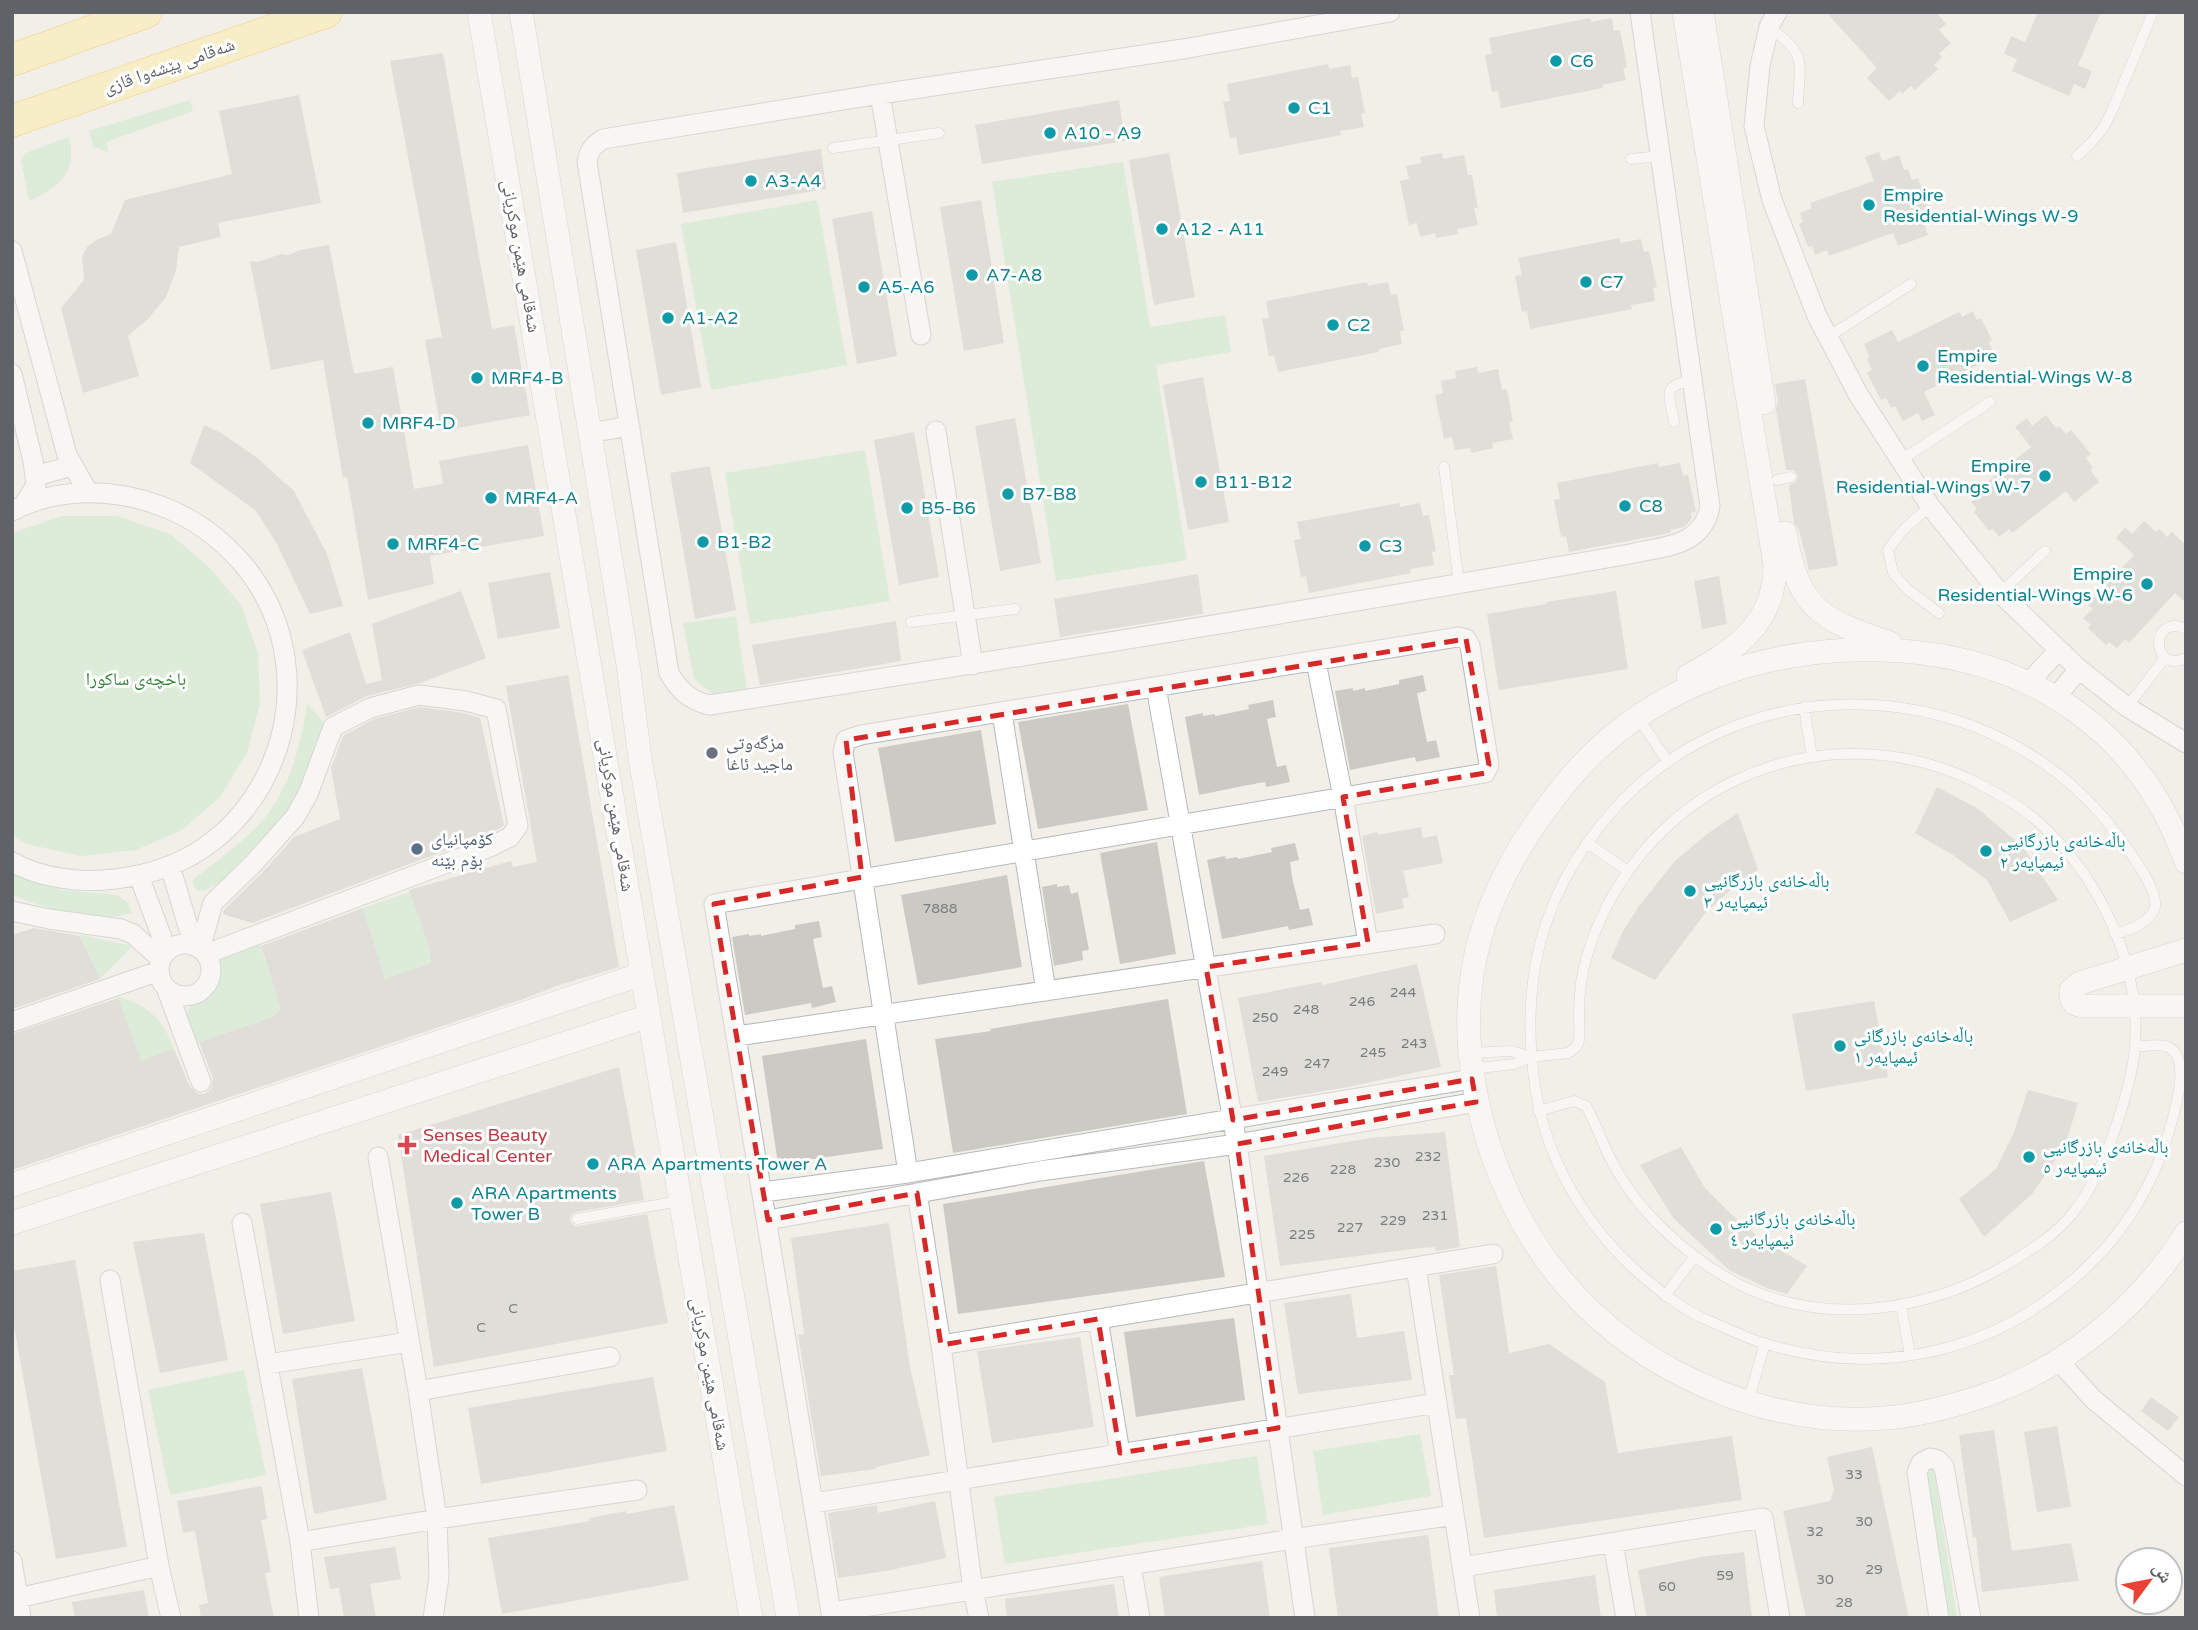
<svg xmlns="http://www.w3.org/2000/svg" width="2198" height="1630" font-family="'Varela Round','Noto Naskh Arabic',sans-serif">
  <rect width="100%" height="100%" fill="#f1efe8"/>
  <path fill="#c5e8c5" d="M190,100l3,11 -87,31 2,10 -15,-5 -4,-16z
    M69,137c9,35 -10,51 -40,64l-8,-41 4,-7z
    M1123,162l27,165 75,-12 6,37 -75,13 31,195 -131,21 -64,-399z
    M817,200l30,165 -136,25 -30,-166z
    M865,450l25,151 -140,23 -25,-151z
    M62,516h55l53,18 37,31 34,40 17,48 2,51 -13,49 -27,44 -38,33 -46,20 -55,6 -54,-12 -15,-9v-302z
    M736,616l11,74 -35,3 -18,-14 -11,-56z
    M307,704l18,20 -13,42 -24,46 -68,70 -16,9h-6l-5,-6v-5c23,-19 50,-37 70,-60 27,-33 38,-74 44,-116z
    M12,873l50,17 55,5 11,8 4,10c-38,11 -84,-4 -120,-18z
    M410,892l24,70 -49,17 -22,-71z
    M80,935l53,11 -33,33z
    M259,943l24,70 -87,30 -10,-28c8,-16 11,-12 23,-23 10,-8 11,-24 12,-36z
    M117,996c31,10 46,22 57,53l-33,11z
    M244,1370l22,105 -96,20 -22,-105z
    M1420,1434l11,62 -108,19 -10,-64z
    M1257,1456l11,68 -263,40 -11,-67z
    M1921,1465h12l24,153h-12z"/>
  <path fill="#cccac5" d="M1826,12h110l10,12 -7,6 12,13 -12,11 3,3 -8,8 4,4 -23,21 -4,-4 -9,8 -2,-3 -11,10 -22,-23 10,-10z
    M2038,12h63l-23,53 14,6 -7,18 -11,-5 -5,12 -57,-25 5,-12 -13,-5 7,-18 14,6z
    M1590,18l1,4 21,-4 2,13 6,-1 7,37 -4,1 3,12 -24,5 1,3 -102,20 -3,-17 -6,1 -7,-37 7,-1 -3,-16z
    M443,53l49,276 22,-4 16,90 -89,16 -16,-91 17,-3 -52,-276z
    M1328,64l1,5 21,-4 2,13 6,-1 7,36 -4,1 3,13 -24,4 1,4 -102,20 -3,-18 -6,1 -7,-36 7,-1 -3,-17z
    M299,95l22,108 -103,20 3,14 -42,10 -3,23 -10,27 -18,22 -20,17 11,40 -56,17 -22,-85 23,-28 -2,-23 5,-10 11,-8 13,-5 14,-34 107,-26 -13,-63z
    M1119,100l6,41 -143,23 -7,-39z
    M821,149l5,40 -143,24 -6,-40z
    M1879,152l3,9 17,-6 5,15 4,-1 4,11 6,-2 10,29 -6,2 5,11 -4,1 5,14 -30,11 -5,-13 -64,23 -2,-6 -12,5 -3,-9 -4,1 -9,-23 4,-2 -3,-9 12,-5 -2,-5 64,-22 -9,-24z
    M1169,153l26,144 -41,8 -25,-145z
    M1442,153l1,6 21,-4 4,20h4l6,33h-4l4,17 -21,4 1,5 -22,4 -1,-5 -15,4 -3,-14 -8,2 -9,-44 9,-2 -3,-13 15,-3 -1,-6z
    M981,200l23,143 -40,8 -24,-144z
    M872,211l25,145 -40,8 -25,-145z
    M1620,238v5l21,-4 3,13 5,-1 8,36 -4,1 2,13 -24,4 1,4 -102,20 -3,-18 -5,1 -7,-36 7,-1 -4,-17z
    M676,242l25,145 -40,8 -25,-145z
    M329,245l25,129 39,-7 21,122 29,-5 -4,-23 89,-16 16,91 -114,20 4,28 -66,16 -21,-123 -4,1 -20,-118 -52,10 -21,-109 8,1 23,-8 8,1 11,-5z
    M1367,282l1,4 20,-4 3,13 6,-1 7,37h-4l2,13 -23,5v3l-101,20 -4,-17 -5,1 -7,-37 7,-1 -3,-17z
    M1973,311l4,9 4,-2 11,22 -3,2 4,9 -11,6 2,5 -60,30 11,23 -13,6 -4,-8 -15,8 -8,-15 -4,2 -5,-10 -5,2 -14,-27 5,-3 -5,-11 3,-2 -6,-13 28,-14 6,12 61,-30 3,5z
    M1477,367l1,6 20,-4 4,21 5,-1 6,33h-4l4,17 -21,4 1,5 -22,5 -1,-5 -15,2 -3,-13 -8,2 -9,-44 8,-2 -2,-12 15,-3 -1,-7z
    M1203,377l26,145 -41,8 -25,-145z
    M1805,379l33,187 -29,4 -10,-40 -5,-7 -5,-36v-2l7,-3 2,-6 -4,-6h-8l-10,-60 2,-9 -3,-17z
    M2046,415l10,13 3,-2 7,8 5,-4 20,24 -5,4 7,10 -3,2 9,12 -25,20 -8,-11 -54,42 -3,-4 -10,8 -6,-8 -4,2 -15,-19 3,-3 -6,-7 11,-9 -4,-4 53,-42 -16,-20 12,-9 5,8z
    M1015,418l26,145 -41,8 -25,-145z
    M204,425l17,8 35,24 38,34 33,63 16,52 -33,8 -34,-72 -21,-32 -65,-47z
    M914,432l25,145 -40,8 -25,-145z
    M1658,463l1,4 21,-4 3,13 5,-1 8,36 -5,2 1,5 -2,3 -6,6 -14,3 1,2 -6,2 -96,18 -3,-16 -5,1 -7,-37 6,-1 -3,-16z
    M710,466l26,144 -41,9 -25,-146z
    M1399,503l1,4 20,-4 3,13 6,-1 7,36 -4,1 2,13 -24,4 1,4 -102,20 -3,-17 -5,1 -7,-37 7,-1 -4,-17z
    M2144,521l12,11 3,-3 8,8 5,-5 14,13v58l-11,-10 -46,50 -4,-4 -8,9 -8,-6 -3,3 -18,-17 3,-3 -8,-7 10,-9 -5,-4 46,-50 -18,-17 9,-11 7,7z
    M550,572l10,56 -62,11 -10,-56z
    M1198,574l5,40 -143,23 -6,-38z
    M1719,576l8,48 -25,5 -8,-48z
    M461,591l25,67 -66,25 -53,13 -41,21 -24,-67 48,-18 16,52 16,-4 -10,-56z
    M1616,591l12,78 -129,21 -12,-76 60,-10 -1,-2z
    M896,621l5,40 -141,24 -8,-40z
    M568,675l51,292 -63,19 -30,12 -514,172v-136l106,-36 23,62 33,-11 16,38 8,7h7l6,-5 2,-11 -14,-36 73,-25 9,-8 -20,-63 102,-38 22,71 46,-16 -1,-13 -21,-60 102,-29 2,6 24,-5 -31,-176z
    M1423,675l3,16 -9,2 3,15 7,34 9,-2 4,17 -24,5 -1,-5 -65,13 -15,-79 18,-3v3l12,-3v3l34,-7v-4z
    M1273,700l3,17 -9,2 6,29 4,19 9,-2 4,17 -24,5 -1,-5 -17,3 -49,10 -14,-78 18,-4v3l12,-2v2l34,-7 -1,-4z
    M1128,704l20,106 -110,19 -20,-107z
    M420,707l44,6 16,5 24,107 -2,2 -15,8 -235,88 -29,-9 1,-4 39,-38 31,-35 46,-18 -9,-51 12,-32 31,-17z
    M981,730l15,94 -101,18 -17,-94z
    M1937,787l40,21 46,39 35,53 -48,22 -23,-42 -34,-25 -38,-22z
    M1738,813l20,57 -16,10 -36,32 -51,68 -44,-22 12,-27 16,-25 36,-45 32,-27z
    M1421,827l2,11 14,-3 6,28 -40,8 6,26 -7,2 2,9 -28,6 -14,-78 15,-4 1,3z
    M1157,842l19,112 -56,10 -20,-111z
    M1295,843l4,17 -9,2 2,15 8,33 9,-2 4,17 -24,5 -1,-4 -66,13 -15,-79 18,-4 1,3 11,-2 1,2 34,-7 -1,-4z
    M1007,875l15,92 -104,18 -17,-90z
    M1057,884v3l12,-2 2,9 7,-2 11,58 -7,1 1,9 -29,6 -12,-79z
    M819,921l3,16 -9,2 3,15 7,34 9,-2 4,16 -24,6 -1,-5 -66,12 -13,-78 17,-3v2l12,-2v2l34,-7v-4z
    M34,928l46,8 20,43 -88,30v-74z
    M1417,964l24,103 -93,20 -90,15 -20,-104 83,-16 1,3z
    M1168,999l19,115 -234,39 -18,-114 56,-8 -1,-2z
    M1874,1001l14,76 -82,14 -14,-77z
    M866,1039l17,110 -105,15 -16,-108z
    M619,1067l25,133 -68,12 -6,4v5l4,5h4l69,-12 21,109 -234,44 -36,-232z
    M2028,1090l50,13 -13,43 -33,48 -48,43 -25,-38 37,-30 18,-37z
    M1445,1132l15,115 -24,4 -1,-4 -15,1 -140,18 -16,-110 106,-18z
    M1681,1147l24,41 27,27 28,23 47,28 -20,28 -18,-5 -40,-19 -55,-51 -34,-54z
    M1204,1161l21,116 -267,37 -15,-110z
    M331,1192l24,129 -72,13 -23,-130z
    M889,1223l21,144 20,88 -54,12v2l-55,7 -23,-141 6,-1 -13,-96z
    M204,1233l24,127 -68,13 -27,-131z
    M75,1260l52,287 -71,12 -44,-244v-44z
    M1496,1266l13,87 40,-9 56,38 13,71 114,-17 10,64 -258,38 -18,-120 -10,1 -7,-44h5l-15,-100z
    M1351,1294l6,44 47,-7 8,49 -114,14 -14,-91z
    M1234,1318l11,82 -109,17 -12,-85z
    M1080,1337l14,90 -102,16 -15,-92z
    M362,1368l25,132 -73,14 -22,-135z
    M653,1377l14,74 -186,33 -13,-76z
    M2151,1397l28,20 -11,14 -27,-20z
    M2057,1426l14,81 -34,5 -13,-80z
    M1994,1430l18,121 59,-8 8,38 -97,11 -6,-55 -3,1 -14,-103z
    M1872,1447l37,171h-103l-23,-107 47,-10 4,-11 -7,-33z
    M262,1486l5,33 -6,1 10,52 -6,1 9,45h-73l-2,-13 9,-2 -13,-72 -12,2 -6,-32z
    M935,1501l11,57 -60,13 -48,7 -10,-65 49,-8 1,8z
    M674,1505l15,75 -187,34 -14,-76 102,-17 -1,-3 37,-7 1,3z
    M1428,1535l11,83h-101l-9,-70z
    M395,1547l6,32 -31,5 6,34h-32l-5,-30 -9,1 -6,-32z
    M1744,1552l8,66h-105l-9,-48 63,-13z
    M1262,1561l8,57h-105l-6,-41z
    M1595,1575l6,43h-104l-3,-28z
    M1114,1584l5,34h-112l-2,-19z
    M144,1590l5,28h-74l-3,-16z"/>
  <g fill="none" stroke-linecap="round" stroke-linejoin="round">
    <g stroke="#b5b8bc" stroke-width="11">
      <path id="service" d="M1769,27c38,28 31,32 29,76
        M833,148l106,-15
        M2077,156l14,-13 12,-15 9,-17 41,-99
        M1631,159l29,-3
        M1828,337l83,-53
        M1674,422c-4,-26 -14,-37 18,-41
        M1901,460l89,-58
        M1444,467l15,117
        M1777,480l14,-3
        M1930,506l-28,25 -14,19 5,23 14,16 32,24
        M2000,593l45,-42
        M911,622l104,-13
        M2186,629c-36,-17 -36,46 0,29
        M1804,707l8,50
        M2127,707l38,-49
        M1637,716l31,46
        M1587,843l41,28
        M2115,934c14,-4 36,-11 40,-27 4,-17 -26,-56 -36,-70 -121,-166 -375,-179 -509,-23 -70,81 -90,168 -75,272 11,74 50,140 106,189 21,18 41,34 66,45 19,8 37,17 56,23 119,37 238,8 326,-78 39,-37 67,-86 81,-137 5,-19 23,-75 -5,-82 -9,-2 -21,0 -30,1
        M1470,1053l42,-2 19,6
        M1471,1069l43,-5 17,-7 37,-4c6,-4 9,-5 11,-13 1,-7 0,-17 0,-25 0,-20 2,-40 8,-59 22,-74 74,-139 143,-173 80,-40 176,-39 255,4 17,9 35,19 50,32 63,55 106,143 100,227 -2,28 -11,57 -20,83 -10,30 -22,59 -42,84 -20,25 -47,40 -74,56 -38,22 -77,34 -121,39 -87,9 -154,-20 -216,-80 -20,-19 -38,-43 -51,-68 -9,-17 -15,-37 -25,-54l-12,-5 -36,10
        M577,1219l103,-18
        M1665,1296l29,-39
        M1901,1305l9,50
        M1748,1402l17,-59"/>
    </g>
    <g stroke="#b5b8bc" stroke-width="21">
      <path id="minor" d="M1390,12l-207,37 -303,45 -277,45c-10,7 -14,11 -16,23l82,511c10,17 20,27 40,32 308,-47 614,-97 921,-151 34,-8 73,-7 80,-48l-70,-494
        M1777,12l-8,15 -9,39 -6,60 18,74 45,116 41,78 72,112 70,87 79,76 48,38 59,36
        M880,94l41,241
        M12,251l55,204 21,37
        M12,374l21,87 3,24 -13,21
        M936,431l37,234
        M589,433l41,-7
        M35,476l37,-10
        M12,511c46,-24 101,-23 149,-5 33,12 58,31 81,57 71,83 56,211 -29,278 -28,22 -63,34 -98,38 -33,4 -73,0 -103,-17
        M1316,662l27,135 25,146
        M2028,683l31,-33
        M1156,687l81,457 68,474
        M2055,698l24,-29
        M1002,713l44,278
        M170,866l24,80
        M139,876l28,75
        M12,911l37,8 72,10 12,5 28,25
        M159 970a26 26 0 1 1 52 0a26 26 0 1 1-52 0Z
        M200,948l13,-45 41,-40 41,-46 13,-23 25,-67 37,-19 49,-13 47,6 30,8 22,117 -8,11 -18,9 -286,108
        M167,990l34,92
        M12,1022l147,-51
        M737,1036l698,-102
        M378,1157l40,234 19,128 2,58 -6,41
        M763,1192l145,-19 564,-94
        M917,1193l24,152 32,245 6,28
        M768,1220l272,-49 197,-27 239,-42
        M242,1223l58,319 9,76
        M1416,1267l54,351
        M110,1280l49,286 12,52
        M1098,1319l22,134
        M941,1345l552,-91
        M2058,1360l35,39 93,77
        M268,1364l141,-22
        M418,1391l192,-34
        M814,1503l623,-100
        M300,1542l137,-23 200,-29
        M1613,1543l13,75
        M12,1561l9,57
        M1131,1565l9,53
        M1462,1567l301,-49 17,100
        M18,1598l141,-32
        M832,1612l461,-73 161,-24
        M832,1618l-118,-714 771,-131 4,-8 -19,-119 -4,-7 -8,-2 -597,98 -15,5 -3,12 65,421
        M1939,1618l-22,-146 4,-9 9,-5 8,2 6,7 27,151"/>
    </g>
    <g stroke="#b5b8bc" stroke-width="24">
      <path id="tertiary" d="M479,12l272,1606
        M521,12l107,653 12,93 148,860
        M1684,12l91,553c0,59 -40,85 -87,111
        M1702,12l62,391
        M1785,533c13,76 36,87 105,110
        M2186,862c-45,-128 -150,-201 -284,-211 -128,-9 -255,32 -337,133 -40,49 -75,107 -89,170 -15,68 -6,135 16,200 40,115 118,196 232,240 51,19 106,29 160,24 34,-2 66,-11 99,-22 83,-28 156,-88 203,-163
        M2186,950l-106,33 -9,7c-1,10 2,15 12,16h103
        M12,1185l630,-211
        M12,1223l637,-207"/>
    </g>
    <g stroke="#f9ab00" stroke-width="33">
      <path id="trunk" d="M12,60l134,-48
        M12,121l314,-109"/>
    </g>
    <use href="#service" stroke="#fff" stroke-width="10"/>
    <use href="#minor" stroke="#fff" stroke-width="19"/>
    <use href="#tertiary" stroke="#fff" stroke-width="23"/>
    <use href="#trunk" stroke="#feeaa1" stroke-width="32"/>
  </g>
  <path d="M0 0H2198V1630H0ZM1466,639l23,126 -4,8 -142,24 25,146 -162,24 27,153 239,-41 4,23 -239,42 41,284 -158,25 -22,-134 -157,26 -24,-152 -149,27 -54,-316 148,-27 -16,-137z" fill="#f1efe8" fill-opacity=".55" fill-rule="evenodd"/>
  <path fill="none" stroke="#d62828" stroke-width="5" stroke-dasharray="14 9" stroke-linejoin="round" d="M1466,639l23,126 -4,8 -142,24 25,146 -162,24 27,153 239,-41 4,23 -239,42 41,284 -158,25 -22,-134 -157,26 -24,-152 -149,27 -54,-316 148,-27 -16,-137z"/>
  <g fill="#0f9aa8" stroke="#fff" stroke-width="2.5">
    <circle cx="1556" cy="61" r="7"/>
    <circle cx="1294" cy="108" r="7"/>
    <circle cx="1050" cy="133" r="7"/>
    <circle cx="751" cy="181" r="7"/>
    <circle cx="1869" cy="205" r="7"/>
    <circle cx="1162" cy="229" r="7"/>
    <circle cx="972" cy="275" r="7"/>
    <circle cx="1586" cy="282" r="7"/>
    <circle cx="864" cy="287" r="7"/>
    <circle cx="668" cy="318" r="7"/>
    <circle cx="1333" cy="325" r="7"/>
    <circle cx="1923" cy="366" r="7"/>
    <circle cx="477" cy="378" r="7"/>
    <circle cx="368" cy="423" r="7"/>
    <circle cx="2045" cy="476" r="7"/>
    <circle cx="1201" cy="482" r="7"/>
    <circle cx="1008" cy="494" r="7"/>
    <circle cx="491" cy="498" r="7"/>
    <circle cx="1625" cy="506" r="7"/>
    <circle cx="907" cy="508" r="7"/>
    <circle cx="703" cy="542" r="7"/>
    <circle cx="393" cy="544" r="7"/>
    <circle cx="1365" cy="546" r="7"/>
    <circle cx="2147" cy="584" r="7"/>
    <circle cx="1986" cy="851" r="7"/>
    <circle cx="1690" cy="891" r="7"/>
    <circle cx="1840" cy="1046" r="7"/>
    <circle cx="2029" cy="1157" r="7"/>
    <circle cx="593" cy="1164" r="7"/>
    <circle cx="457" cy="1203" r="7"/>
    <circle cx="1716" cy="1229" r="7"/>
  </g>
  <circle fill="#6b7280" stroke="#fff" stroke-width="2.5" cx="712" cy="753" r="7"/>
  <circle fill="#5c6f8a" stroke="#fff" stroke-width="2.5" cx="417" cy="849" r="7"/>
  <path fill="#e0444e" stroke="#fff" stroke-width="2.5" d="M403.5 1134.5h7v7h7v7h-7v7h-7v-7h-7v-7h7z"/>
  <g text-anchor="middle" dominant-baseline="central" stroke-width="6" stroke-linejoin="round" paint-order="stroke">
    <g font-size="14" fill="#7a7d7f">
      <text x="940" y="908">7888</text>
      <text x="1403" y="992">244</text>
      <text x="1362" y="1001">246</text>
      <text x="1306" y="1009">248</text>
      <text x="1265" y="1017">250</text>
      <text x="1414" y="1043">243</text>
      <text x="1373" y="1052">245</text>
      <text x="1317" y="1063">247</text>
      <text x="1275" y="1071">249</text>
      <text x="1428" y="1156">232</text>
      <text x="1387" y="1162">230</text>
      <text x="1343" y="1169">228</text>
      <text x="1296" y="1177">226</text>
      <text x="1435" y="1215">231</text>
      <text x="1393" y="1220">229</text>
      <text x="1350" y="1227">227</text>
      <text x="1302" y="1234">225</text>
      <text x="513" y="1308">C</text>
      <text x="481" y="1327">C</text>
      <text x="1854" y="1474">33</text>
      <text x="1864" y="1521">30</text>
      <text x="1815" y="1531">32</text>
      <text x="1874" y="1569">29</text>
      <text x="1725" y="1575">59</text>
      <text x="1825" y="1579">30</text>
      <text x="1667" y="1586">60</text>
      <text x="1844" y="1602">28</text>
    </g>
    <g font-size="18" fill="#0d838f" stroke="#fff" text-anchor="start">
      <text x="1570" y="61">C6</text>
      <text x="1308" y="108">C1</text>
      <text x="1064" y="133">A10 - A9</text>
      <text x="765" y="181">A3-A4</text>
      <text x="1883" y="195">Empire<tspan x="1883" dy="21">Residential-Wings W-9</tspan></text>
      <text x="1176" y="229">A12 - A11</text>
      <text x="986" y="275">A7-A8</text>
      <text x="1600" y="282">C7</text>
      <text x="878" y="287">A5-A6</text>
      <text x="682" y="318">A1-A2</text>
      <text x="1347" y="325">C2</text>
      <text x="1937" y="356">Empire<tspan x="1937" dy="21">Residential-Wings W-8</tspan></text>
      <text x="491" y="378">MRF4-B</text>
      <text x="382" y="423">MRF4-D</text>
      <text x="2031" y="466" text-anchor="end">Empire<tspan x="2031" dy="21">Residential-Wings W-7</tspan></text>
      <text x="1215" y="482">B11-B12</text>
      <text x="1022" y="494">B7-B8</text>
      <text x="505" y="498">MRF4-A</text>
      <text x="1639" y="506">C8</text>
      <text x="921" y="508">B5-B6</text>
      <text x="717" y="542">B1-B2</text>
      <text x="407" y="544">MRF4-C</text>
      <text x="1379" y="546">C3</text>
      <text x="2133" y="574" text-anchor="end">Empire<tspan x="2133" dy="21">Residential-Wings W-6</tspan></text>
      <text x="2000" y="841">باڵەخانەی بازرگانیی<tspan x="2000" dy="21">ئیمپایەر ٢</tspan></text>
      <text x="1704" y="881">باڵەخانەی بازرگانیی<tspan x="1704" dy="21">ئیمپایەر ٣</tspan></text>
      <text x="1854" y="1036">باڵەخانەی بازرگانی<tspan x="1854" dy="21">ئیمپایەر ١</tspan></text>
      <text x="2043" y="1147">باڵەخانەی بازرگانیی<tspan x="2043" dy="21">ئیمپایەر ٥</tspan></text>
      <text x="607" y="1164">ARA Apartments Tower A</text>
      <text x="471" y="1193">ARA Apartments<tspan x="471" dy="21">Tower B</tspan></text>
      <text x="1730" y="1219">باڵەخانەی بازرگانیی<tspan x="1730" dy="21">ئیمپایەر ٤</tspan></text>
    </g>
    <g font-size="18" fill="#5f6368" stroke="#fff">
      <text transform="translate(169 66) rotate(-19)">شەقامی پێشەوا قازی</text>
      <text transform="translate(521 256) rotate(80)">شەقامی هێمن موکریانی</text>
      <text transform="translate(616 815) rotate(81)">شەقامی هێمن موکریانی</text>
      <text transform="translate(710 1374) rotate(80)">شەقامی هێمن موکریانی</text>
    </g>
    <g font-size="18" fill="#348238" stroke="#fff">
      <text x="136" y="679">باخچەی ساکورا</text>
    </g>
    <g font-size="18" fill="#5b616d" stroke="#fff" text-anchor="start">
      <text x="726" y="743">مزگەوتی<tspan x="726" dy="21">ماجید ئاغا</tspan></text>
    </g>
    <g font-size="18" fill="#4e5e75" stroke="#fff" text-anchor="start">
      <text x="431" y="839">کۆمپانیای<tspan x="431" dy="21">بۆم بێنە</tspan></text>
    </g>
    <g font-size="18" fill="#be3a42" stroke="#fff" text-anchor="start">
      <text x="423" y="1135">Senses Beauty<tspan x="423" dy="21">Medical Center</tspan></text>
    </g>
  </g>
  <rect width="2198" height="1630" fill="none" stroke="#5f6368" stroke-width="28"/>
  <g transform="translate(2149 1581) rotate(58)"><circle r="33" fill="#ffffff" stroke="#bfc1c3" stroke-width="2"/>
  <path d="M0-5L12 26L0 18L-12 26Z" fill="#ea4335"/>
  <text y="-10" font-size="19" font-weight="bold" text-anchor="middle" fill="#5f6368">ش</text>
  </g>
</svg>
